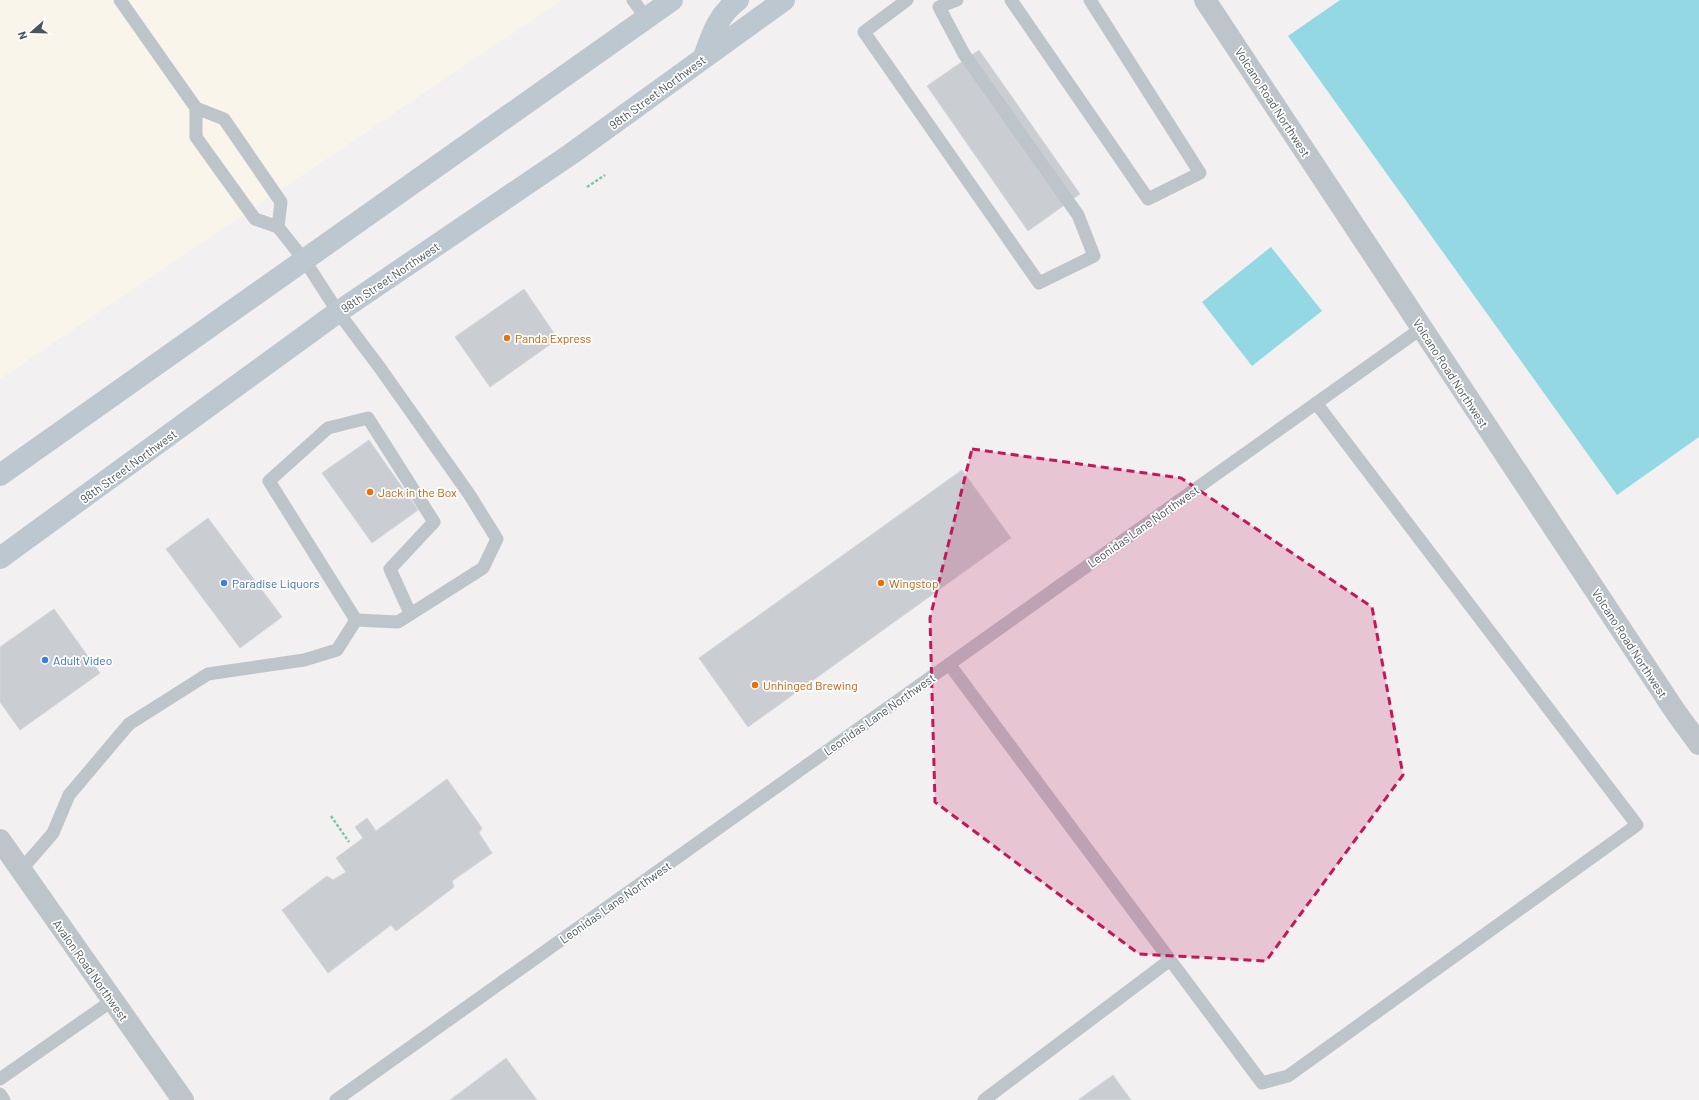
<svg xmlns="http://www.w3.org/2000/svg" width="1699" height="1100" font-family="Barlow,sans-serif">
  <rect width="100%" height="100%" fill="#f2f0f0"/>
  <path fill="#faf5eb" d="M0,0h562l-562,379z"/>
  <path fill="#94d8e4" d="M1340,0h359v437l-82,58 -329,-459z
    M1271,247l51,64 -70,55 -50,-64z"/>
  <path fill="#cacdd2" stroke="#d4d6da" d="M979,50l101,144 -52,37 -101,-145z
    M524,289l34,50 -68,48 -35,-50z
    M369,440l49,70 -46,33 -50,-70z
    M962,470l49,68 -263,189 -49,-69z
    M208,518l74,99 -42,31 -74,-99z
    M54,609l46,64 -80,57 -20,-28v-55z
    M447,779l35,49 -3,5 13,20 -40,28 2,6 -58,44 -5,-6 -63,48 -46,-63 45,-34 6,4 13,-8 -10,-14 27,-20 -8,-11 12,-9 9,13z
    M506,1058l31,42h-87z
    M1113,1075l18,25h-53z"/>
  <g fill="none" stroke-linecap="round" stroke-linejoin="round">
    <path stroke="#7ec69e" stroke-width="2.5" stroke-dasharray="3 2" stroke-linecap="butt" d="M587,187l18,-12
      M331,816l18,26"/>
    <path stroke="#bdc5cb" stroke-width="13" d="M120,0l76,108 28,11 57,83 -3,25
      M633,0l13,18
      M907,0l-43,32 175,251 55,-27 -16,-41 -114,-161 -25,-47 18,-7
      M1011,0l137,199 52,-26 -110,-173
      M356,620l-87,-139 59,-53 40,-10 66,104 -44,47 20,44
      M949,664l313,419 26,-7 349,-251 -321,-422
      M21,870l32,-37 16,-38 60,-71 79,-50 96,-14 33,-10 19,-30 42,2 85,-54 14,-29 -28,-45 -89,-126 -42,-56 -33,-51 -27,-34 -23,-8 -59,-82v-29
      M0,1079l113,-79
      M0,1094l4,6
      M336,1100l1086,-772
      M984,1100l186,-140"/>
    <path stroke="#bdc5cb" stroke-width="22" d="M1205,0l470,711 24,33
      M0,840l183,260"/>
    <path stroke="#bdc7cf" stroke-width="22" d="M704,57c8,-23 14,-42 34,-57
      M0,475l672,-475
      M0,558l338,-246 233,-158 213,-154"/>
  </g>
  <path fill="#c2185b" fill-opacity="0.2" stroke="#c2185b" stroke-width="3" stroke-dasharray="8 5" stroke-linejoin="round" d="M972,449l209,29 191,129 31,168 -137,186 -127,-7 -204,-152 -5,-184z"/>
  <g fill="#e8710a" stroke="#fff" stroke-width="1.5">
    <circle cx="507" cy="338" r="4"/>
    <circle cx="370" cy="492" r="4"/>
    <circle cx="881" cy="583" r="4"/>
    <circle cx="755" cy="685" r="4"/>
  </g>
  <g fill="#3f7fe0" stroke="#fff" stroke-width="1.5">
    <circle cx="224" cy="583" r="4"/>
    <circle cx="45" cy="660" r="4"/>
  </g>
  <g text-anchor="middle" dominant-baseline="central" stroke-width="3.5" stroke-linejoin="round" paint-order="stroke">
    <g font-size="12" fill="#49545b" stroke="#fff">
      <text transform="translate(657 92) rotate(-36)">98th Street Northwest</text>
      <text transform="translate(1273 102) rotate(57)">Volcano Road Northwest</text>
      <text transform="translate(390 277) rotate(-34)">98th Street Northwest</text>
      <text transform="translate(1451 373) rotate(57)">Volcano Road Northwest</text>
      <text transform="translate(128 466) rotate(-36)">98th Street Northwest</text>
      <text transform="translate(1143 526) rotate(-35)">Leonidas Lane Northwest</text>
      <text transform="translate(1630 643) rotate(57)">Volcano Road Northwest</text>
      <text transform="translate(879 714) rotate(-35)">Leonidas Lane Northwest</text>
      <text transform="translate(615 902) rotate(-35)">Leonidas Lane Northwest</text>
      <text transform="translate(91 970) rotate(55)">Avalon Road Northwest</text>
    </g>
    <g font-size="12" fill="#c56008" stroke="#fff" text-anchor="start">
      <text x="515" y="338">Panda Express</text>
      <text x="378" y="492">Jack in the Box</text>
      <text x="889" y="583">Wingstop</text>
      <text x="763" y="685">Unhinged Brewing</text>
    </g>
    <g font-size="12" fill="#366cbe" stroke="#fff" text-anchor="start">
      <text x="232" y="583">Paradise Liquors</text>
      <text x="53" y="660">Adult Video</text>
    </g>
  </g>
  <g transform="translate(32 32) rotate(250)" stroke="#ffffff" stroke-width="3" paint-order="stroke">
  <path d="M0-3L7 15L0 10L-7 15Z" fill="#49545b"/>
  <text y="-6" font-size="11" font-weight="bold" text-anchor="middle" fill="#49545b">N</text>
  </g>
</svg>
